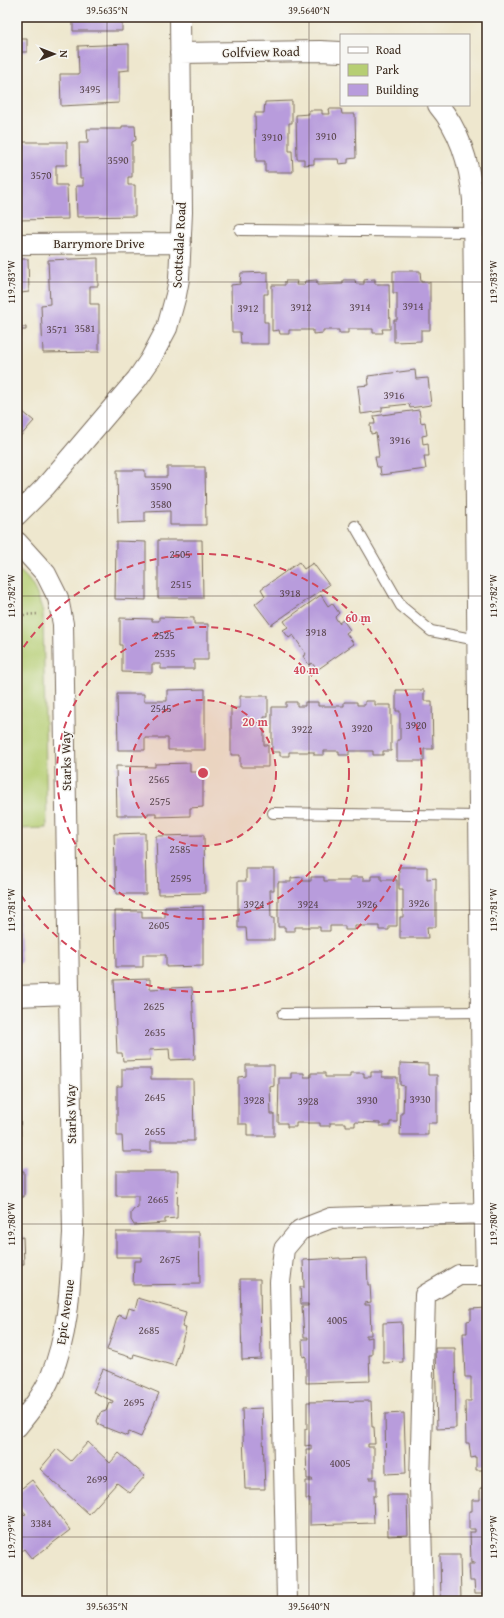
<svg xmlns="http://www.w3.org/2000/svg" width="504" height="1618" font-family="'Gentium Book Plus',serif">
  <rect width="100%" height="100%" fill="#f6f6f2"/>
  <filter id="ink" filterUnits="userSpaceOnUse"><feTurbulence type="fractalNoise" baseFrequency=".025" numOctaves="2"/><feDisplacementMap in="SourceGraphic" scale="8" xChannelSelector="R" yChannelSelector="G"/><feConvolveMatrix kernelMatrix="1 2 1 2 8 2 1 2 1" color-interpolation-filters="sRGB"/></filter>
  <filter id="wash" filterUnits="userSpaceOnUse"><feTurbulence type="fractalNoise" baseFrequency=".012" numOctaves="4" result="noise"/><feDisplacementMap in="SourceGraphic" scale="16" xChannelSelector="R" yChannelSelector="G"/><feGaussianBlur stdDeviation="0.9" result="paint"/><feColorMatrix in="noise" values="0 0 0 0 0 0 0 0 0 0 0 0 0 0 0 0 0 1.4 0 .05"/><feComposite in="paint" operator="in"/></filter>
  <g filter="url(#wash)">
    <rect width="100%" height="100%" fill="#eee7ce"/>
    <path fill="#b6ce73" stroke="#787c48" d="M17,569c16,11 21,26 26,44l4,215 -30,1z"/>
    <g id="blocks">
      <path fill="#b89cdc" d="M73,17h49v14h-49z
        M17,39h10v13h-10z
        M129,44v26l-10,1v32l-58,3 -1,-32h19l-1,-28z
        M292,101v22h-3v28h3l1,21h-28v-11h-9l-1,-48h9l1,-11z
        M329,109h12l1,5h13l1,44 -8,1v4l-9,1 -1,-5h-24v5l-10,1v-6h-7l-1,-44 13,-1v-4h13v4h8z
        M122,126h13l1,14 -4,2v35h-4v8h7v31l-58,1 -1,-31h7v-8h-3l-1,-35h9l-1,-14h35z
        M17,142h50v23h-11v20h11l1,34 -51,1z
        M98,258v28h-8v18h9v48l-56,1 -2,-48 9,-1 -2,-44z
        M17,259h11l1,33 -8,1v34h5v3h-5v6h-4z
        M393,271h27l1,11h9v48h-9v11l-27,1v-22h3v-27h-4z
        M268,272v22h-4v28h4v22h-27l-1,-12h-8l-1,-47 9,-1 1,-11z
        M375,279v5h14l1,45h-8l1,4h-10v-4h-25v4h-9v-3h-16v3l-10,1v-4h-24v4h-9l-1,-4 -7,1v-46h13v-4h12l-1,4h8l1,-4 12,-1v5l26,-1v-4h12l1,4h8v-4z
        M415,370l1,9 12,-1 3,27 -21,3 -1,-4 -27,3v4l-21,3 -3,-28 11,-1 -1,-9z
        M17,407l17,14 -17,19z
        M419,410l2,13 4,-1 2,13 -5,1 1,8 5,-1 1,13h-5l2,13 -45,6 -1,-8h-3l-2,-10h4l-3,-24 -5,1 -1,-10h5l-1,-8z
        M167,467h38l1,58h-36v-14l-25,1v10l-27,1 -1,-53h28v7h22z
        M158,540h44l1,58h-45z
        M116,541l30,1v58l-31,-1z
        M299,562l5,7 9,-6 16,22 -58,40 -16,-21 10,-8 -4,-7z
        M321,595l7,11 4,-3 7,10 -4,4 4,6 4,-3 7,10 -4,3 8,11 -37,26 -5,-7 -3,2 -6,-9 3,-2 -13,-19 -4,3 -6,-8 5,-3 -4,-6z
        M159,617l35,1v6h14v36h-14v9h-33v-5h-9v9l-30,-1v-27h-2v-27l32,1v2h7z
        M205,689v61h-37v-12h-23v12h-27l-1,-56h27v7h23v-11z
        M396,690h28v11h8l1,48h-9v12h-27v-21h3v-29h-4z
        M240,696h28v21h-4v28h4v22h-28v-12h-9v-47h9z
        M365,701h10v4h16v46h-8v4h-10v-4h-24v4h-10v-4h-15v4h-10v-3h-25v4h-9v-4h-8v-45h14v-5h11v4h8v-4h13v4h26v-4h13v3h8z
        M190,763v9h13v35l-13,1v8l-34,1v-4h-8v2h-31l-1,-49 39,1v-3z
        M145,833l1,61h-30l-2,-60z
        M204,835l1,58 -47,1 -2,-58z
        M17,838h2v54h-2z
        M399,867h28v12l9,-1v49h-9l1,11h-28v-21h3v-28h-4z
        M246,869h28v21h-4l1,28h3v22h-27l-1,-12h-8v-47h8z
        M371,876h10v4h16v46h-8v4h-10v-4h-24v4h-10v-4h-15v5h-10v-4h-25v4h-10v-4h-7v-45h13v-4l12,-1v4h8v-4h13v4h26v-4h13v3h8z
        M203,906v60l-37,1v-12h-23v12h-27l-1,-56h27v7h23v-11z
        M17,911h1l3,49v3h-4z
        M150,979v10l42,-2 3,72 -25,1 -1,-11 -20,1 1,10 -27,1 -1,-8h-5l-3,-73z
        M17,1022h3v49h-3z
        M400,1063l28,1v11h9v48h-9v12h-28l1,-22h2l1,-27 -4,-1z
        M246,1065h28v21l-4,1 1,27h3v22h-27v-12h-9v-47l8,-1z
        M122,1069h29v10h42l1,62h-43v11h-28l-1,-16h-5v-50h5z
        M371,1072h11v5h15v45h-7v4h-10v-3l-25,-1v4h-9v-3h-16v3h-10v-3h-24v4h-9v-4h-9l1,-45h12v-5h13v4h7v-4h14v4h25v-4h14v4h7z
        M17,1090h3l1,60h-4z
        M17,1171h7v26h-7z
        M116,1171h62l-1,47 -12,1v4l-31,2 -3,-5v-7l3,-4 4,-1v-12h-22z
        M116,1232h83l1,52 -67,1 1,-24h7v-4h-25z
        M23,1237l1,27h-7v-26z
        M340,1258v1l27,-1 1,27h2l1,17 -6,1v2h5l1,30h-5v3l6,-1v18h-3l1,26 -64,2v-27l-3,1 -1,-18h6v-2h-4l-2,-31h6v-2h-7l-1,-17h4l-1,-27z
        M240,1279h20l1,80 -19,1z
        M138,1298l48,14 -4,15 4,1 -11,38 -41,-12 -1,4 -26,-8 11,-35 8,3 3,-10 6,2z
        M487,1308v162h-11v-13l-5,1 -2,-15h-3l-1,-42h6v-24h-6l-2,-44h4v-12l4,-1v-11z
        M402,1322l1,40 -20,1v-40z
        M435,1348h20l1,80 -19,1z
        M103,1369l56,24 -18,44 -12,-5 -2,4 -28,-11 -2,-4 3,-8 6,-2 3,-8 3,1 1,-3 -20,-9z
        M371,1401l1,26h2l1,17h-7v3h6v30h-5v2h7v17h-3l1,27 -64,2v-26h-4v-18h7l-1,-2h-5l-1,-30h5v-4l-6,1v-17h2v-27z
        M262,1408l3,81h-20l-3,-80z
        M404,1413l2,60 -20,1 -1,-60z
        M88,1442l22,21 9,-10 26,23 -15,17 -13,-10 -28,31 -49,-45 17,-20 14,12z
        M32,1480l38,50 -38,29 -8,-10 -3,2 -4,-5v-30l4,-3 2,2 3,-1 -9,-11v-11z
        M480,1488h7v113h-4v-8h-8l-1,-12h-4l-1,-17h6v-2l-4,1 -1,-31h5v-3h-6v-18h3v-11h8z
        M387,1495h20l1,40 -20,1z
        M440,1555h20l1,46h-20z"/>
    </g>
  </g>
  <g filter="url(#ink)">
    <use href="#blocks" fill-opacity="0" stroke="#7a6c5c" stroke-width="1"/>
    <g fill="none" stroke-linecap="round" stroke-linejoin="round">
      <g stroke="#7a6c5c" stroke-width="12">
        <path id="lane" d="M473,215h14
          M240,230l234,2
          M355,526l46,80 30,25 46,9
          M273,813l206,3
          M283,1014l198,-2"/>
      </g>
      <g stroke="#7a6c5c" stroke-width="22">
        <path id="street" d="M180,53l140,-2 21,1
          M438,105c23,27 32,60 35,95l9,911 4,164
          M17,244l164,-1
          M17,515l28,-28 92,-108 13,-19 17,-32 9,-33 3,-16 3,-67 -2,-195
          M17,542l29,32 12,24 5,26 10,609c-3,49 -3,97 -22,143 -8,19 -21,35 -34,51
          M17,996l53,-2
          M287,1601l-7,-319 4,-33 16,-19 31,-12 153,-5
          M423,1601l-3,-117 5,-189 34,-20h28"/>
      </g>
      <path stroke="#7a6c5c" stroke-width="2.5" stroke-dasharray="1 3" stroke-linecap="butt" d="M17,619l6,-4 15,-1"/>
      <use href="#lane" stroke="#fff" stroke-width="10"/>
      <use href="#street" stroke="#fff" stroke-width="20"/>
    </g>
  </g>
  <path fill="none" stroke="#3b2a1e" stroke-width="1" stroke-opacity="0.45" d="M107,17v1584M309,17v1584M17,282h470M17,596h470M17,910h470M17,1224h470M17,1537h470"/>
  <circle cx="203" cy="773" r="73" fill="#d1495b" fill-opacity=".12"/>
  <g fill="none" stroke="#d1495b" stroke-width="2" stroke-dasharray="7 5">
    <circle cx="203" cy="773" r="73"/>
    <circle cx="203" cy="773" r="146"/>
    <path d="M17 657A219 219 0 1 1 17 889"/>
  </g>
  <g text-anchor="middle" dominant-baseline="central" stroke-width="3" stroke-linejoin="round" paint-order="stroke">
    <g font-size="11" fill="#5a464e">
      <text x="90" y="89">3495</text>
      <text x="326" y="136">3910</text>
      <text x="272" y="137">3910</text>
      <text x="118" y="160">3590</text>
      <text x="41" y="175">3570</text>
      <text x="413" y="306">3914</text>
      <text x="301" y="307">3912</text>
      <text x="360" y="307">3914</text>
      <text x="248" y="308">3912</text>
      <text x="85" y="328">3581</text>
      <text x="57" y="329">3571</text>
      <text x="394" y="395">3916</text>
      <text x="400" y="440">3916</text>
      <text x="161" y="486">3590</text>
      <text x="161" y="504">3580</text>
      <text x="180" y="554">2505</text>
      <text x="181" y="584">2515</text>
      <text x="290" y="593">3918</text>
      <text x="316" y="632">3918</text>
      <text x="164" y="635">2525</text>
      <text x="165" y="653">2535</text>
      <text x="161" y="708">2545</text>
      <text x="416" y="725">3920</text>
      <text x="362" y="728">3920</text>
      <text x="302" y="729">3922</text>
      <text x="159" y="779">2565</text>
      <text x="160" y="801">2575</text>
      <text x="180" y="849">2585</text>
      <text x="181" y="878">2595</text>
      <text x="419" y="903">3926</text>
      <text x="254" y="904">3924</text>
      <text x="308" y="904">3924</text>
      <text x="367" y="904">3926</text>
      <text x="159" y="925">2605</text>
      <text x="154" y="1006">2625</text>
      <text x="155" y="1032">2635</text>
      <text x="155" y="1097">2645</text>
      <text x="420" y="1099">3930</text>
      <text x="254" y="1100">3928</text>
      <text x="367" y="1100">3930</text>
      <text x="308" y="1101">3928</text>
      <text x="155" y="1131">2655</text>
      <text x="158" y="1199">2665</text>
      <text x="170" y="1259">2675</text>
      <text x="337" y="1320">4005</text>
      <text x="149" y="1330">2685</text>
      <text x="134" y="1402">2695</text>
      <text x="340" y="1463">4005</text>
      <text x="97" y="1479">2699</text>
      <text x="41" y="1523">3384</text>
    </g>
    <g font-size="13" fill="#3b2a1e" stroke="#f6f6f2">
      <text transform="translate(261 52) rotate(-1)">Golfview Road</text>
      <text x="99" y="243">Barrymore Drive</text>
      <text transform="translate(179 245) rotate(-87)">Scottsdale Road</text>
      <text transform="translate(66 761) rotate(-91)">Starks Way</text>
      <text transform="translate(71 1114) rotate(-91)">Starks Way</text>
      <text transform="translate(65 1312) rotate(-82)">Epic Avenue</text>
    </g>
  </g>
  <circle cx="203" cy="773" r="6" fill="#d1495b" stroke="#f6f6f2" stroke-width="2"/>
  <g font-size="12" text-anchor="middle" font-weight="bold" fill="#d1495b" stroke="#f6f6f2" stroke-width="3" stroke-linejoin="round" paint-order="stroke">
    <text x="358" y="622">60 m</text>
    <text x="306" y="674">40 m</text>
    <text x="255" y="726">20 m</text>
  </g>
  <rect width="504" height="1618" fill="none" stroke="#f6f6f2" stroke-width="44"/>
  <rect x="340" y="34" width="130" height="72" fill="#f6f6f2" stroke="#aba49d"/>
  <rect x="348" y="47" width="20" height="6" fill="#ffffff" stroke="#aba49d"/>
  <text x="376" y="54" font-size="12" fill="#3b2a1e">Road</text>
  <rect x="348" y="64" width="20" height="12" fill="#b6ce73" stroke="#aba49d"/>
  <text x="376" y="74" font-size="12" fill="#3b2a1e">Park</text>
  <rect x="348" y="84" width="20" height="12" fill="#b89cdc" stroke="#aba49d"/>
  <text x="376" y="94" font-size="12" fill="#3b2a1e">Building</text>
  <g transform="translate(54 54) rotate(90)" stroke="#f6f6f2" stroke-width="3" paint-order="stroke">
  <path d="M0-3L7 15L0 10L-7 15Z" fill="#3b2a1e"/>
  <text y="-6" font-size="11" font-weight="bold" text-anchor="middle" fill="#3b2a1e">N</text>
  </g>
  <rect x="22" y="22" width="460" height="1574" fill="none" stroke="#3b2a1e" stroke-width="1.5"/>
  <g font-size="10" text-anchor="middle" fill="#3b2a1e">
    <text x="107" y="14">39.5635°N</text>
    <text x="309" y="14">39.5640°N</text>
    <text transform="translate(11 282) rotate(-90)" y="4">119.783°W</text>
    <text transform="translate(493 282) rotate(-90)" y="4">119.783°W</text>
    <text transform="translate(11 596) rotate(-90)" y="4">119.782°W</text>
    <text transform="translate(493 596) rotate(-90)" y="4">119.782°W</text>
    <text transform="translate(11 910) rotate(-90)" y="4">119.781°W</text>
    <text transform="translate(493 910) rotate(-90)" y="4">119.781°W</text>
    <text transform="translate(11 1224) rotate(-90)" y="4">119.780°W</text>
    <text transform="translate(493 1224) rotate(-90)" y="4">119.780°W</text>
    <text transform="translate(11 1537) rotate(-90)" y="4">119.779°W</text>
    <text transform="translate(493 1537) rotate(-90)" y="4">119.779°W</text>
    <text x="107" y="1610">39.5635°N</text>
    <text x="309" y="1610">39.5640°N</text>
  </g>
</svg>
